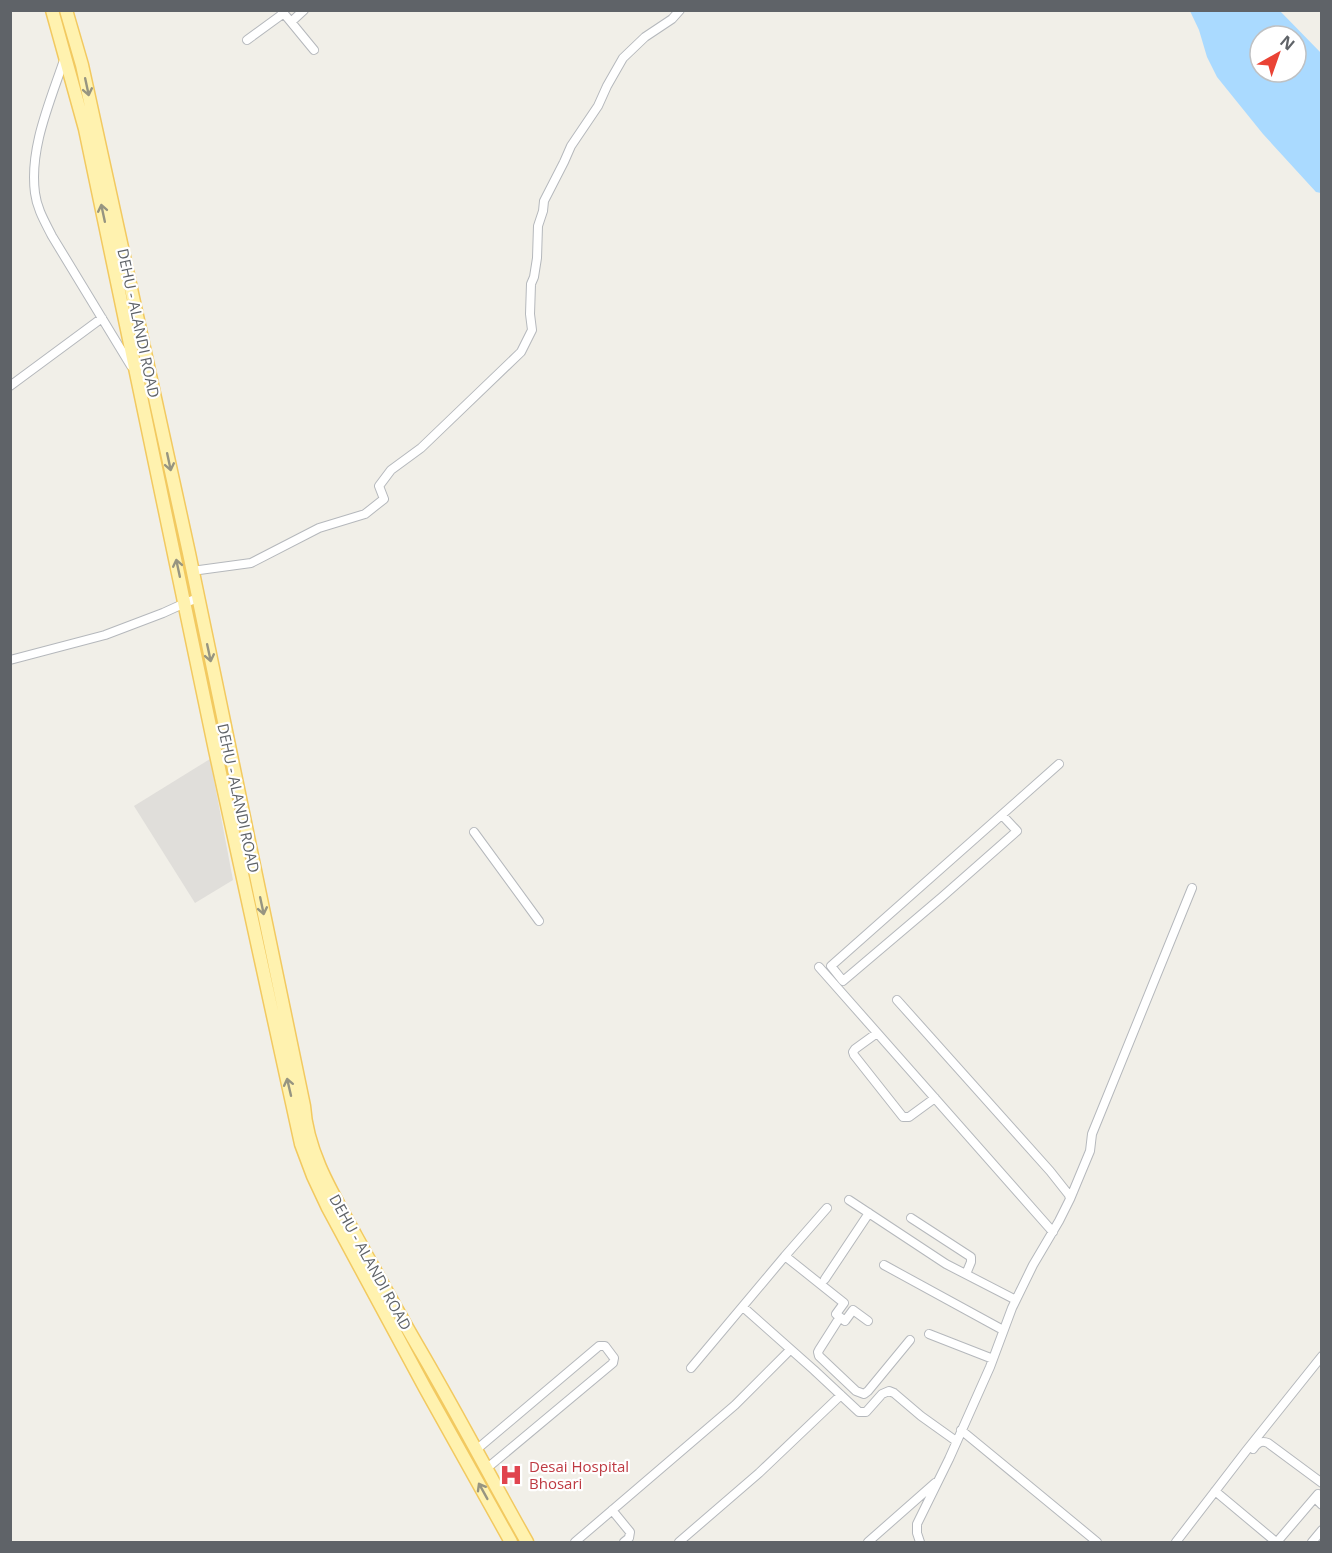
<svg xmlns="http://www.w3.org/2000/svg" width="1332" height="1553" font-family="'Open Sans',sans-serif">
  <rect width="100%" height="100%" fill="#f1efe8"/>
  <path fill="#e0deda" d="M210,759l23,121 -38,23 -61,-97z"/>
  <path fill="#aadaff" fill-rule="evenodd" d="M1190,11h90l41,42v140l-5,-1 -53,-58 -46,-57 -10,-20 -8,-27zM1260,36h36v36h-36z"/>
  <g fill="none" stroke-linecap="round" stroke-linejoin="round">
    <g stroke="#b5b8bc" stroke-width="10">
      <path id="street" d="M281,10l10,12 13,-12
        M291,22l23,28
        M247,40l37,-27
        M65,57c-14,43 -36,90 -30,136 2,16 10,29 17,43l79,130
        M10,386l92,-68
        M192,571l59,-8 68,-35 46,-14 19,-15 -5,-13 12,-16 30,-22 100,-96 11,-22 -2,-16 1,-30 3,-7 3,-19 1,-32 5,-15 1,-10 20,-39 7,-16 27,-40 9,-20 16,-28 22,-21 27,-18 8,-9
        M10,660l95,-25 58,-22 22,-10 13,-5
        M1002,815l15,16 -75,66 -99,84 -12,-15 228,-202
        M474,832l65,89
        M819,967l234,265
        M897,1000l153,171 19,24 1,4 -11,22 -26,44 -21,43 -22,59 -41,92 -32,65v9l3,9
        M877,1033l-22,16 -2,3 1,3 49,62h6l26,-19
        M1070,1199l20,-48 2,-17 100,-246
        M849,1200l97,64 70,36
        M911,1218l60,39v5l-5,12
        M785,1256l42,-48
        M884,1265l119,65
        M825,1279l44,-66
        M743,1307l71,63 45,42h7l16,-18 7,-3 5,2 27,23 35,25
        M840,1317l-21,33 -1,2 1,4 37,35 8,3 4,-3 42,-51
        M929,1334l64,25
        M691,1368l94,-112 59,47 -8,11 9,7 8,-11 15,11
        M961,1430l136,112
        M1253,1449c4,-6 8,-9 15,-6l54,40
        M476,1450l123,-104h6l9,12 -1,5 -127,106
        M1215,1491l61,51
        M1315,1498l7,7
        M612,1510l18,22 -1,6 -5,4
        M575,1542l160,-137 52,-52
        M679,1542l80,-69 82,-78
        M868,1542l67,-59
        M1176,1542l70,-91 76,-95
        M1277,1542l41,-48
        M1312,1542l10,-12"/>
    </g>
    <g stroke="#f2c960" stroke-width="15">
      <path id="primary" d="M52,10l33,119 130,621 86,394 12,32 15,32 97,180 86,154
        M66,10l16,55 107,488 115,553c3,47 30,90 52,130 22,40 44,80 67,119 36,62 69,125 104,187"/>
    </g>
    <use href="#street" stroke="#fff" stroke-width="8"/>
    <use href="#primary" stroke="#fff2af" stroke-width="12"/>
  </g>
  <defs><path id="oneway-shaft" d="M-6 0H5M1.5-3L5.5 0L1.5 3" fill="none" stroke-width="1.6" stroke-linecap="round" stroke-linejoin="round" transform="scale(1.5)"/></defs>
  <g stroke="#979581">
    <use href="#oneway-shaft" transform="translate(87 87) rotate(78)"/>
    <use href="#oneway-shaft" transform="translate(103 213) rotate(-102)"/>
    <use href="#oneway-shaft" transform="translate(169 462) rotate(78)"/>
    <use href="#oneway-shaft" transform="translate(178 568) rotate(-102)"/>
    <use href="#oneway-shaft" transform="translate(209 653) rotate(78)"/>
    <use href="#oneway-shaft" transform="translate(262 906) rotate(78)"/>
    <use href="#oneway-shaft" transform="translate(289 1087) rotate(-103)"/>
    <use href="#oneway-shaft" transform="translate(483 1491) rotate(-119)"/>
  </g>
  <defs>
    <g id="hospital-bare" transform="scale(1.8)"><path d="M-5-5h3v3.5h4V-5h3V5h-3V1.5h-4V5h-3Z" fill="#e0444e" stroke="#fff" stroke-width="2.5" paint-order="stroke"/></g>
  </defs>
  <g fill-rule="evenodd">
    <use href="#hospital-bare" x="511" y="1475"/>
  </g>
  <g text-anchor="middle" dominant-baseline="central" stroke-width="4.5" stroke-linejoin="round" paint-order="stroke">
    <g font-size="15" fill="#5f6368" stroke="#fff">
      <text transform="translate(139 323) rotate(78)">DEHU - ALANDI ROAD</text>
      <text transform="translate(239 798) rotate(78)">DEHU - ALANDI ROAD</text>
      <text transform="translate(371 1262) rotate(61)">DEHU - ALANDI ROAD</text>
    </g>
    <g font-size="15" fill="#be3a42" stroke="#fff" text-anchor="start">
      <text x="529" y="1466">Desai Hospital<tspan x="529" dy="17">Bhosari</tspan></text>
    </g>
  </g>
  <rect width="1332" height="1553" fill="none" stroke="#5f6368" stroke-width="24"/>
  <g transform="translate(1278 54) rotate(40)"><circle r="28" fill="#ffffff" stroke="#bfc1c3" stroke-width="1.5"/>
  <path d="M0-4.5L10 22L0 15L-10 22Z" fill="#ea4335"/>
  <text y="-9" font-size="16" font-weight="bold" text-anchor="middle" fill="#5f6368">N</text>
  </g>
</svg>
